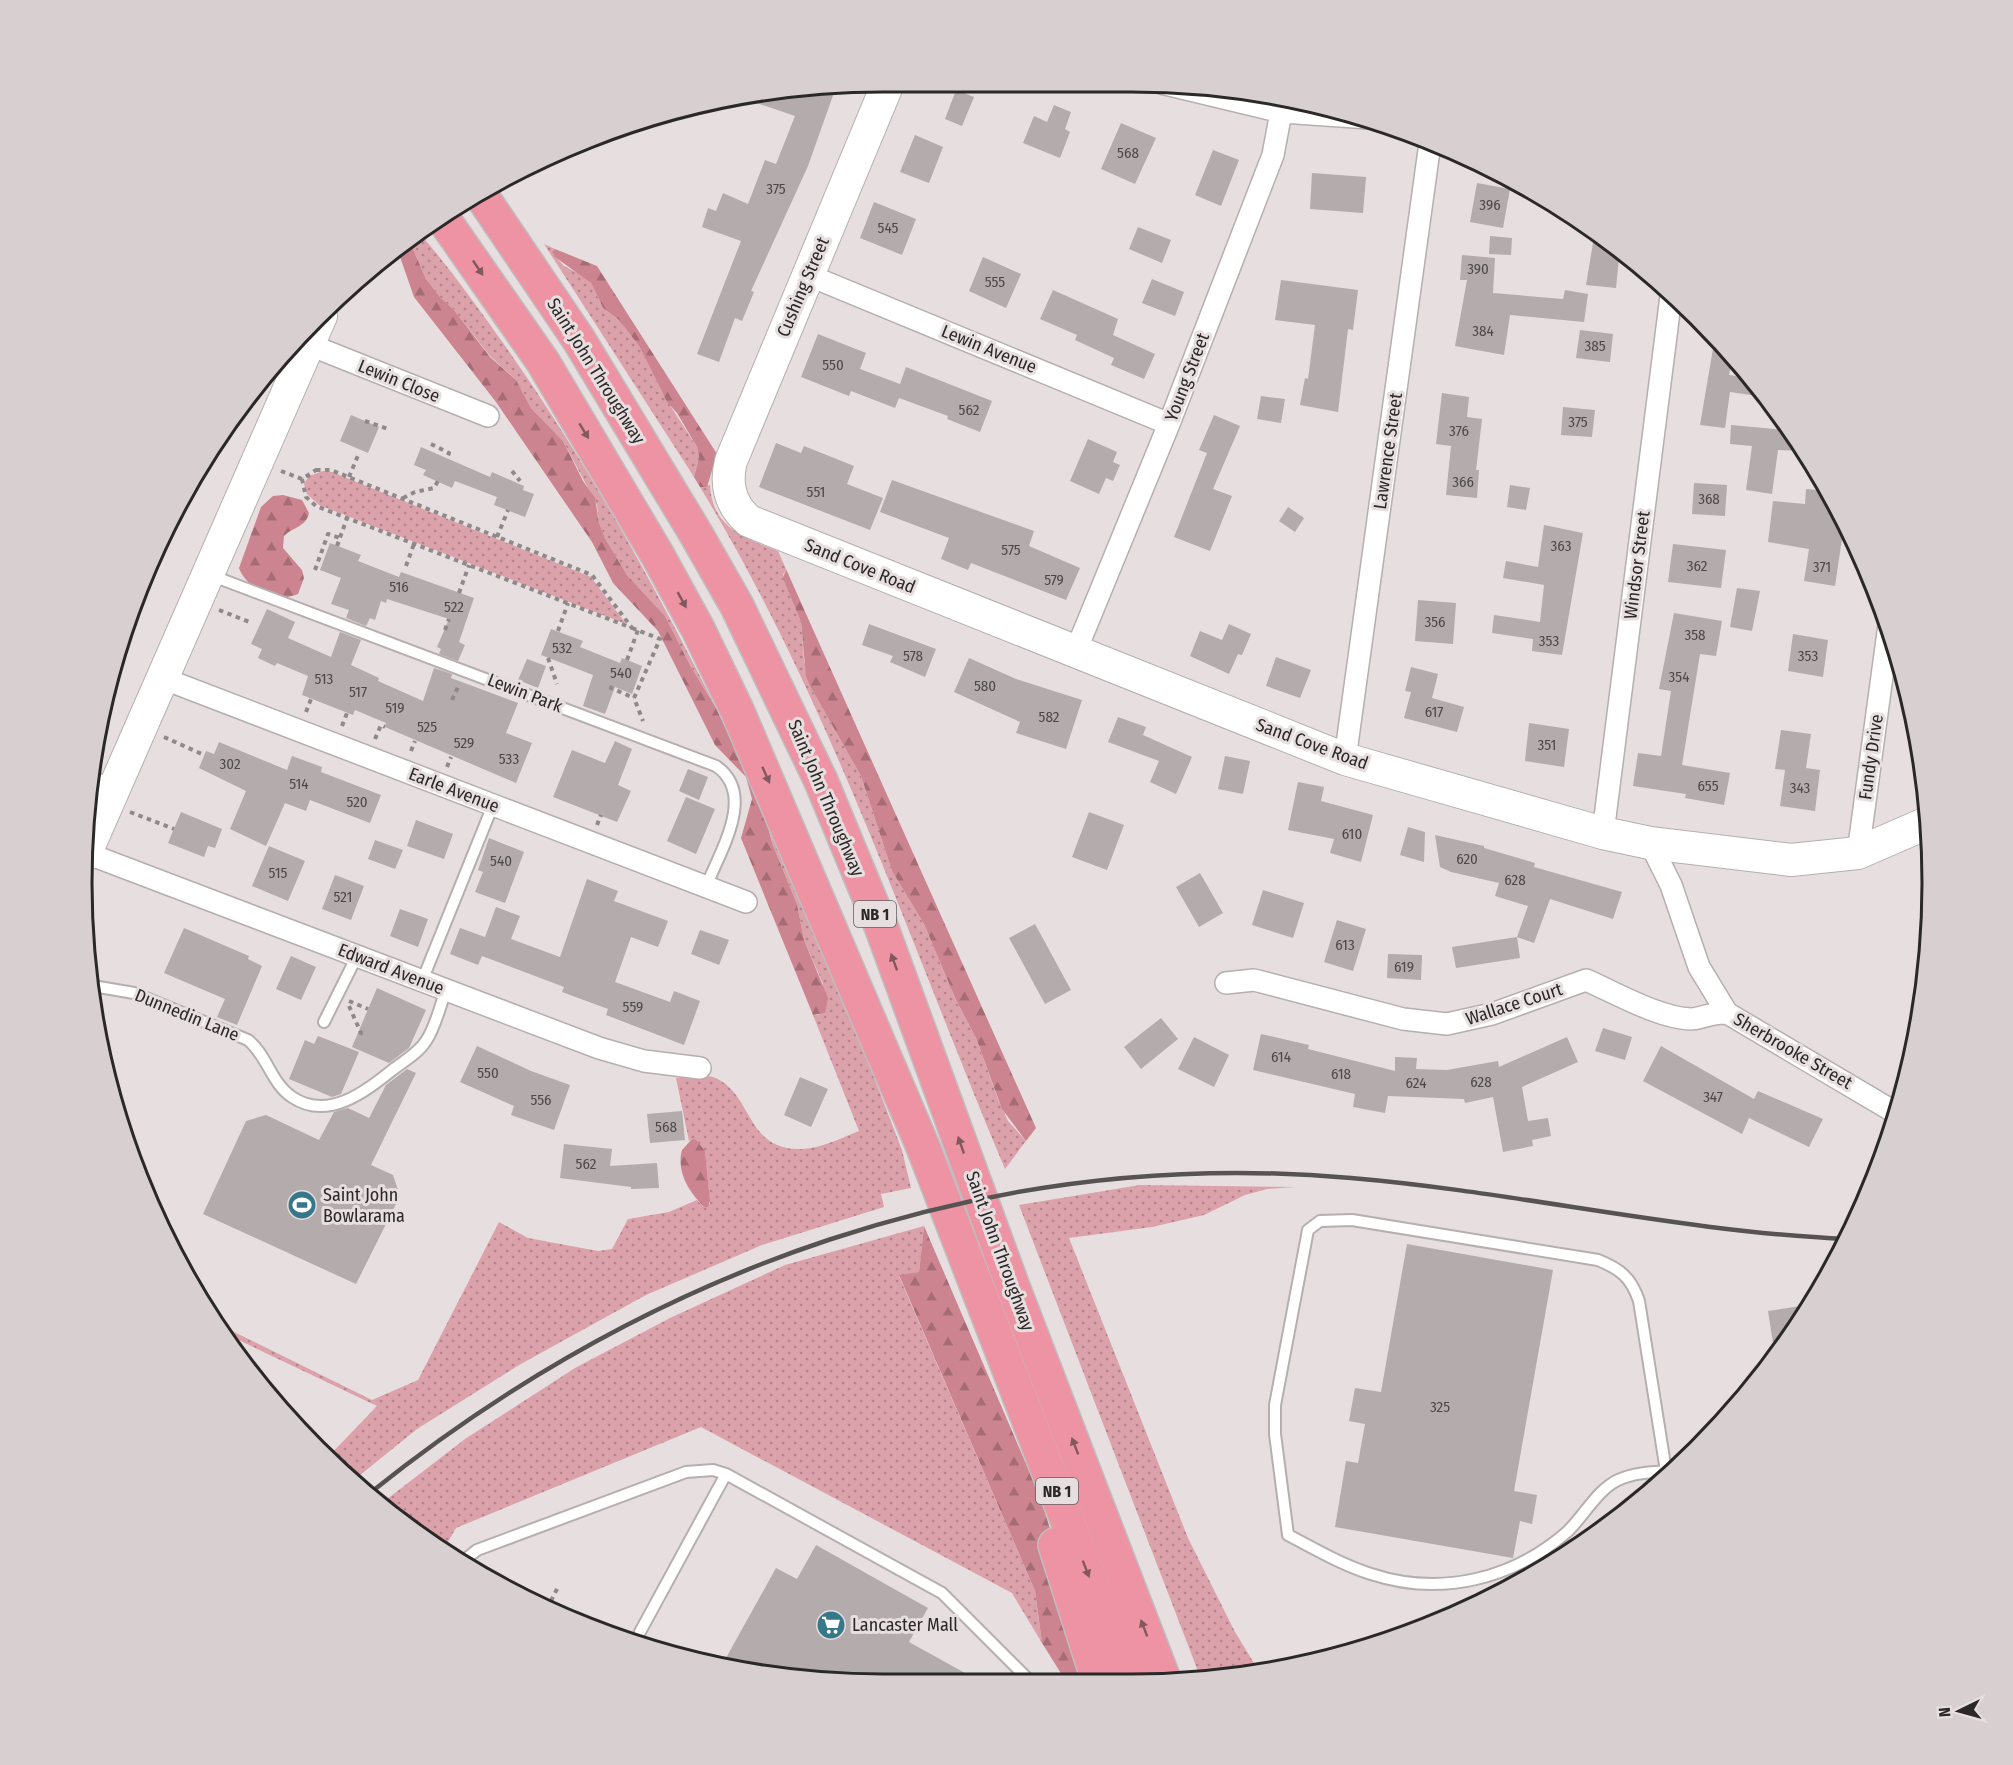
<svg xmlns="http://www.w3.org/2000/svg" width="2013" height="1765" font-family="'Fira Sans Condensed',sans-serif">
  <defs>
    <pattern id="grass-dots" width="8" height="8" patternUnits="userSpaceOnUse" patternTransform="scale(1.5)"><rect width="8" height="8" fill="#dca2ab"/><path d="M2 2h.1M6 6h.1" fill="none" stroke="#b3848b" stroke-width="1.8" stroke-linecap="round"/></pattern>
    <pattern id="forest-firs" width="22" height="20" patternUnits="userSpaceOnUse" patternTransform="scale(1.5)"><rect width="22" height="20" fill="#cc8490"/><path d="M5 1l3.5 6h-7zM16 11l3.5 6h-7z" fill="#a66c76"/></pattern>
  </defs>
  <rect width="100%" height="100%" fill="#e7dedf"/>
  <path fill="url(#grass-dots)" d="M421,235c29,33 54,69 80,105 83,117 151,240 215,368l-25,-41 -26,-51 -38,-41 -22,-37 -6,-15 -2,-18 -34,-64 -32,-33 -15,-28 -26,-24 -36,-46 -14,-13 -14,-18 -16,-37z
    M544,244l11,5 -2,5 11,12 18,9 9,8 12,25 16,12 20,26 25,50 33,51 2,11 -5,19z
    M323,471l9,1 259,105 35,47 -307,-119 -12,-11 -3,-10 5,-8z
    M710,485c2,43 35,53 68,66l8,18 -3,6 18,47 3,38 7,28 50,88 31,95 32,53 32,76 20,38 22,61 10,22 18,20 -21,28c-97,-230 -175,-468 -305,-682z
    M768,822l89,211 45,117 9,38 -30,6 3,13 -122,38 -116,50 -127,70 -102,64 -63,51 -27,-22 50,-52 -149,-71 -8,-10 152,75 46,-20 81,-158 29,16 70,13 14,-2 16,-30 41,-7 28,-12 7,7 6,-3 -5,-53 -13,-12 -3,2 -13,-63c11,-1 26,-4 37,-1 42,15 31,81 98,71 16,-3 33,-11 48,-17l-46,-116h6l4,-31 -19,-44 -7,-36 -25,-61z
    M1140,1185l156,2 -29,2 -22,6 -41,20 -52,12 -83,11 119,300 47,94 22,36 -56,11 -182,-474z
    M924,1226l-5,46 -20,4 136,315 7,52 -30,-50 -311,-166 -245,101 -14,24 -60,-49 83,-64 110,-71 95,-50 115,-53z"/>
  <path fill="url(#forest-firs)" d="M410,242l16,37 14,18 14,13 36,47 26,23 15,28 32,33 20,40 12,17 4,25 6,15 22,37 38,41 26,51 25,41 48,101 8,34 25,61 7,36 24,58 -3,15 -12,2 -72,-177 11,-39 -6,-22 -31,-32 -57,-114 -45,-48 -21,-41 -96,-140 -82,-105 -16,-46z
    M555,249l42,17 120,188 -10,33h-7l-6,-10 5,-19 -2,-11 -20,-34 -10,-11 -28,-56 -20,-26 -16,-12 -12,-25 -36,-26 -3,-5z
    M283,495l19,5 7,13c-3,14 -16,14 -25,23l-1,12 19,22 2,8 -6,16c-21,10 -52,-6 -59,-26l22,-61 12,-11z
    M786,569l250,559 -10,13 -24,-32 -26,-71 -20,-38 -32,-76 -32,-53 -31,-95 -50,-88 -5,-12 -5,-54 -18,-44z
    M692,1139l4,1 9,11 5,50 -2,6h-4c-15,-15 -28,-35 -22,-57z
    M924,1226l115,268 60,189h-32l-25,-40 -7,-52 -136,-316 20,-3z"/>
  <path fill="#b3abac" d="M836,87l-28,79 -57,125 3,1 -12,29 -7,-3 -16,44 -22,-8 44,-113 -39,-14 6,-19 8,3 7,-18 25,11 17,-44 11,4 19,-48 -50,-17z
    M956,90l18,7 -12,29 -17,-7z
    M1054,105l17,7 -6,17 5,3 -10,26 -37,-15 11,-27 13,6z
    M1121,123l35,15 -21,46 -34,-15z
    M915,135l28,12 -14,36 -29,-11z
    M1213,150l26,10 -18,46 -26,-11z
    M1312,173l54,4 -3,36 -53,-4z
    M1477,183l33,6 -7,39 -33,-6z
    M874,202l42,17 -14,36 -42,-17z
    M1138,227l33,13 -9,23 -33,-14z
    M1595,231l25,17 -4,40 -30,-3z
    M1490,236l22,2 -1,17 -22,-1z
    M1462,255l33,3 -2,35 70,6 2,-9 23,4 -4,28 -74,-7 -6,40 -49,-9 12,-66h-7z
    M983,257l38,17 -15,34 -37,-17z
    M1152,279l32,13 -9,24 -33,-13z
    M1281,280l77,10 -5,40 -5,-1 -10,83 -38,-7 5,-27 3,1 7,-54 -40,-5z
    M1053,290l65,29 -5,16 42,19 -11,25 -33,-14 3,-7 -39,-18 2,-5 -37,-16z
    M1580,330l33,4 -3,28 -34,-4z
    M818,334l48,19 -6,16 40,15 6,-17 86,34 -12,31 -33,-13 1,-3 -49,-18 -4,10 -44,-17 -2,5 -48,-19z
    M1715,337l18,17 -4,21 21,3 14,19 -34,-5 -5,36 -25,-3z
    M1442,393l27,4 -2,20 15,2 -6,51h3l-2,28 -31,-3 5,-49 -15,-2z
    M1261,396l24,3 -4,24 -24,-4z
    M1563,407l32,3 -3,27 -31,-2z
    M351,415l28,12 -11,26 -28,-12z
    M1214,415l26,11 -27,63 19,7 -22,55 -36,-14 33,-84 -8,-3z
    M1731,425l56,5 16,21 -25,-1 -6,44 -26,-4 6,-44 -22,-2z
    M1088,439l29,13 -4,10 7,3 -7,16 -7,-3 -7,16 -29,-13z
    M776,443l25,10 3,-7 50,20 -7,18 36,14 -13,32 -111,-43z
    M421,447l69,30 2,-5 32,14 -1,4 11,4 -9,23 -31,-12 3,-8 -42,-16 -3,7 -29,-13 3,-5 -12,-5z
    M892,480l142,51 -5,15 51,22 -14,32 -95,-37 -3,7 -27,-11 8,-21 -69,-26z
    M1694,483l33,2 -2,31 -33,-2z
    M1510,485l20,3 -4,22 -19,-3z
    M1806,489l23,2 15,34 -9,61 -31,-5 5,-32 -41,-7 5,-41 32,3z
    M1288,507l16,11 -9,14 -16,-11z
    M1544,525l39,8 -21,122 -30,-4 1,-12 -41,-6 2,-18 46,7 4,-37 -41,-7 3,-17 32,6z
    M330,543l31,12 -3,6 41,16 2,-5 73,26 -15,44 6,3 -7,16 -19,-7 2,-5 -4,-2 12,-28 -62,-20 -1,4 -5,-2 -6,19 -5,-2 -4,8 -20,-8 3,-8 -18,-6 10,-26 -21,-8z
    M1673,544l53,6 -5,38 -53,-6z
    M1737,588l23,3 -8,40 -22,-4z
    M1418,600l38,3 -3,41 -38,-3z
    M267,609l28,13 -7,16 43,19 9,-25 21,8 -10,25 28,13 -1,3 45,20 11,-33 18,6 -1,4 67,25 -12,30 26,10 -16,40 -131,-56 1,-4 -31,-13 -2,5 -51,-20 6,-19 -31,-13 -2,3 -17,-8 4,-9 -11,-5z
    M1674,613l48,8 -6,35 -16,-2 -18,111 48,8 -6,32 -39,-7 1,-4 -53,-8 5,-33 23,3 10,-65 -12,-2z
    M869,624l67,25 -11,28 -35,-15 3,-6 -31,-11z
    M1229,624l22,10 -9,21 -4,-1 -9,20 -39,-18 10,-25 22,9z
    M551,629l32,12 -3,6 40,16 2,-5 20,8 -10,28 -17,-7 -10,27 -22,-8 10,-31 -52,-20z
    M1793,634l35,6 -5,37 -35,-6z
    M1276,657l35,13 -11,28 -34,-12z
    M969,658l47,21 66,21 -16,49 -50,-16 4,-11 -66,-30z
    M527,659l19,7 -8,22 -20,-8z
    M1411,667l27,7 -6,24 32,9 -7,25 -53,-14 7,-26 -6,-1z
    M1118,717l28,10 -3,8 49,22 -16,37 -26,-12 9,-21 -51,-19z
    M1529,723l40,6 -5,38 -39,-6z
    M1781,730l30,4 -5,34 14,2 -5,41 -35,-5 5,-36 -10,-1z
    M615,741l17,8 -14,36 13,6 -14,31 -64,-25 19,-47 33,13z
    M219,742l68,28 5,-14 30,11 -1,5 60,23 -11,28 -60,-23 -4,11 -21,-8 -19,43 -36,-17 16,-38 -47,-23 7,-17 8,3z
    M1225,756l25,5 -7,33 -25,-5z
    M688,769l20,8 -9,23 -20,-9z
    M1298,782l26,5 -3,14 52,14 -12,47 -31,-9 4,-14 -46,-9z
    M686,797l29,12 -19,45 -29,-13z
    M181,812l41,17 -7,19 -7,-2 -4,11 -36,-14z
    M1089,812l35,13 -17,45 -35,-13z
    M416,820l37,14 -9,25 -37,-13z
    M1408,827l17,5 -1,30 -24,-7z
    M1435,835l49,11v2l51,15 -1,4 88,25 -9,27 -63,-20 -16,44 -17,-6 11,-31 -33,-10 4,-13 -48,-11 -11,-5z
    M489,838l35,14 -19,51 -30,-11 8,-20 -5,-2z
    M375,840l28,10 -8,19 -27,-10z
    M269,846l36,15 -17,40 -36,-15z
    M1200,873l23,40 -24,14 -23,-40z
    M335,875l29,11 -13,34 -29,-11z
    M587,879l31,12 -4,10 54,20 -10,26 -27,-10 -16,45 55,20 4,-11 26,10 -16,44 -78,-30 2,-6 -46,-17 2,-5 -82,-31 -4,9 -28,-11 10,-26 25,9 11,-30 24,9 -9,23 49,18z
    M1263,890l41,13 -11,35 -41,-13z
    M400,909l28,10 -10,28 -28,-11z
    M1337,920l29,9 -13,42 -29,-9z
    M1035,924l36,66 -26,14 -36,-66z
    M184,928l65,28 -1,3 14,7 -25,59 -20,-8 8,-18 -61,-26z
    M700,930l29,10 -10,25 -28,-11z
    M1517,937l3,21 -64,10 -4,-21z
    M1388,954l34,1 -1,25 -34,-2z
    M291,956l25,11 -15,33 -25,-11z
    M377,988l49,22 -17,38 -20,15 -37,-16z
    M1161,1018l17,21 -37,30 -17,-22z
    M1603,1028l29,9 -7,23 -30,-9z
    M1261,1034l48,11 -1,4 87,22v-14l22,1 -1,11 31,1 51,-9 1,6 68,-30 11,25 -56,25 6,34 20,-3 3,18 -19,4 1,6 -30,6 -10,-55 -28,6 -1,-4 -76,-3 -3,17 -32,-6 2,-13 -102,-24z
    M318,1036l41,16 -18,42 -9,3 -43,-18 16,-39 9,4z
    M1194,1037l35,18 -15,32 -36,-18z
    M477,1046l54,25 39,14 -16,45 -43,-15 3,-9 -54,-24z
    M1661,1046l93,53 4,-8 65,28 -14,28 -60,-29 -7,16 -99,-53z
    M407,1069l9,4 -45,92 22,10 7,21 -44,88 -153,-70 43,-93 20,-6 53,25 15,-28 14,-4 21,10 17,-33z
    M800,1077l28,12 -17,38 -27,-12z
    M682,1111l3,29 -35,3 -3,-29z
    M564,1144l48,5 -2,17 47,-3 2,25 -28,1v-2l-71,-9z
    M1407,1244l146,26 -39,221 23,4 -5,29 -12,-3 -7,37 -178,-31 11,-66 12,2 7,-39 -16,-3 6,-33 26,4z
    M1807,1305l-12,19 -20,32 -7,-45z
    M816,1545l112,63 -19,34 74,41 -101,1 -161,-17 55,-99 21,11z"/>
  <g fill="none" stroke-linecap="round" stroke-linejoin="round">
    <g stroke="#b6aeaf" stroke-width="14">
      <path id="lane" d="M210,575l506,191c41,28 4,85 -10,121
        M422,981l71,-176
        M93,986l41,7 114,47c19,15 23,43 44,57 37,25 75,-7 103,-29 11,-8 24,-16 31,-27 10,-15 14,-35 20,-51
        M324,1022l33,-66
        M1666,1471l-27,-170c-8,-24 -19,-32 -41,-41l-246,-40 -32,1 -12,9 -33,175v29l13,101c27,14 54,30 83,39 70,23 142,5 196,-42 17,-16 30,-42 51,-52 17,-8 37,-8 54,-9
        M462,1562l15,-12 209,-78 27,-2 13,4 216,119 90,90
        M640,1632l86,-158"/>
    </g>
    <g stroke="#b6aeaf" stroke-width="24">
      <path id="street" d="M1161,83l121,29 87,6
        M808,275l361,149
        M310,345l178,71
        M1075,653l94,-229 104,-269 11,-59
        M162,678l584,224
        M1345,759l85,-616
        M88,780l25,11
        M1603,833l68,-537
        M1650,843l21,42 28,82 28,46 169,100
        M86,853l513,195 45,13 56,7
        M1858,853l31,-228
        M1226,983l28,-3 149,39 44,5 45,-10 94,-34c30,13 73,38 105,39 10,0 20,-7 36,-6"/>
    </g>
    <g stroke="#b6aeaf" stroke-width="34">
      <path id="secondary" d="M889,81l-158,380c-6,23 -1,44 18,60l596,238 258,74 47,10 141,17 67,-7 69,-30
        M85,855l236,-539"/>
    </g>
    <g stroke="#bfbebe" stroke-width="36">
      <path id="highway" d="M481,195l98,145 117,194 41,72 84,175 60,145 132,361 152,395
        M444,220l99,142 115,194 40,73 39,81 186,437 207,536
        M1055,1545l44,138"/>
    </g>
    <path stroke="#90898a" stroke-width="4" stroke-dasharray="4.5 4.5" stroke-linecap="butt" d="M365,421l23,8
      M431,444l18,9 -2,5
      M316,470h15l261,105 40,53 -316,-122 -10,-9 -4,-18z
      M281,471l21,8
      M512,471l8,10
      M349,477l10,-24
      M403,498l12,-6 19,-4 4,-7
      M497,537l11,-27
      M337,546l10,-28
      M406,566l8,-22
      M315,570l13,-36 12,4
      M459,593l10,-28
      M219,610l33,13
      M632,628l28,11 -26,59 9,23
      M445,630l4,-11
      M558,631l10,-28
      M548,658l9,26
      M627,660l11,-30
      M612,686l-1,2 23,10
      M452,700l7,-15
      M306,712l5,-13
      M342,726l5,-13
      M164,737l40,18
      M375,739l6,-14 4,2
      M411,751l4,-10
      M447,767l4,-10
      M130,812l44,17
      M597,825l4,-10
      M349,1001l19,8
      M349,1006l12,27 -2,5
      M551,1601l7,-14"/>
    <use href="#lane" stroke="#fff" stroke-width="10"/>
    <use href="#street" stroke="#fff" stroke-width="21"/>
    <use href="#secondary" stroke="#fff" stroke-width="32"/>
    <use href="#highway" stroke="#ed93a3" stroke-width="33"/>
    <path stroke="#575353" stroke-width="4.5" d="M370,1493c279,-224 620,-347 981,-315 166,14 330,54 497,61"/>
  </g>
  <defs><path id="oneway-solid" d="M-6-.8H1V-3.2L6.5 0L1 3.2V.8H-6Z" transform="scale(1.5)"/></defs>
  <g fill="#82585f">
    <use href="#oneway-solid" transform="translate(478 268) rotate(56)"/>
    <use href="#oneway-solid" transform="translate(584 431) rotate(59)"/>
    <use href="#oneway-solid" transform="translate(682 600) rotate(61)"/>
    <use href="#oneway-solid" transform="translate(766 775) rotate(66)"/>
    <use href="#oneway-solid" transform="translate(894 962) rotate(-110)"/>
    <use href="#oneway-solid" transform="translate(961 1145) rotate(-109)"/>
    <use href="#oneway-solid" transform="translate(1075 1446) rotate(-111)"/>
    <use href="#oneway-solid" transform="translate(1086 1569) rotate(69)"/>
    <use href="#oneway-solid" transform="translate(1144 1628) rotate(-111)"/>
  </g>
  <defs>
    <g id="stadium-disc" transform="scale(1.5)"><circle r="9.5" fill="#367789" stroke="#e7dedf"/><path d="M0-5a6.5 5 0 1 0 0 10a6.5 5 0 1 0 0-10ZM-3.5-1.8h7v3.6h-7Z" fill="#fff"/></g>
    <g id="supermarket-disc" transform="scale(1.5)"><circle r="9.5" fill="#367789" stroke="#e7dedf"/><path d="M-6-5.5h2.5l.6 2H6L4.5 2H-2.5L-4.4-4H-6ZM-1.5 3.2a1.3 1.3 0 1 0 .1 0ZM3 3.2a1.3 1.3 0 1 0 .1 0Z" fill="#fff"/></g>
  </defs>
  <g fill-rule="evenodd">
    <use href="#stadium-disc" x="302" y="1205"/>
    <use href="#supermarket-disc" x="831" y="1625"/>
  </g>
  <g text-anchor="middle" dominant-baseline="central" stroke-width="6" stroke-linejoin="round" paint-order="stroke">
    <g font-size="15" fill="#4d4949">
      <text x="1128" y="153">568</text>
      <text x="776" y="189">375</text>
      <text x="1490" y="205">396</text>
      <text x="888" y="228">545</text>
      <text x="1478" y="269">390</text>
      <text x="995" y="282">555</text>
      <text x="1483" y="331">384</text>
      <text x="1595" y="346">385</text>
      <text x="833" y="365">550</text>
      <text x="969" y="410">562</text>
      <text x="1578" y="422">375</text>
      <text x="1459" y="431">376</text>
      <text x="1463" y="482">366</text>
      <text x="816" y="492">551</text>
      <text x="1709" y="499">368</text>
      <text x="1561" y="546">363</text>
      <text x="1011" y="550">575</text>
      <text x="1697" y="566">362</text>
      <text x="1822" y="567">371</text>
      <text x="1054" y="580">579</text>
      <text x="399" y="587">516</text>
      <text x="454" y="607">522</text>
      <text x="1435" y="622">356</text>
      <text x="1695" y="635">358</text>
      <text x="1549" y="641">353</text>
      <text x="562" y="648">532</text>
      <text x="913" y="656">578</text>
      <text x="1808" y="656">353</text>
      <text x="621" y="673">540</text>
      <text x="1679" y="677">354</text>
      <text x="324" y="679">513</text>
      <text x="985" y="686">580</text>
      <text x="358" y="692">517</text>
      <text x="395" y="708">519</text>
      <text x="1434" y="712">617</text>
      <text x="1049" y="717">582</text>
      <text x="427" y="727">525</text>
      <text x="464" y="743">529</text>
      <text x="1547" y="745">351</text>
      <text x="509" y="759">533</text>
      <text x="230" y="764">302</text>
      <text x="299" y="784">514</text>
      <text x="1708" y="786">655</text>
      <text x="1800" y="788">343</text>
      <text x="357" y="802">520</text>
      <text x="1352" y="834">610</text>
      <text x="1467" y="859">620</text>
      <text x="501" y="861">540</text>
      <text x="278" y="873">515</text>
      <text x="1515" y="880">628</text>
      <text x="343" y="897">521</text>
      <text x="1345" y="945">613</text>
      <text x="1404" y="967">619</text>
      <text x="633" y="1007">559</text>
      <text x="1281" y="1057">614</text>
      <text x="488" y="1073">550</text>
      <text x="1341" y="1074">618</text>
      <text x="1481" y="1082">628</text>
      <text x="1416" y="1083">624</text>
      <text x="1713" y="1097">347</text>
      <text x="541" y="1100">556</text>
      <text x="666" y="1127">568</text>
      <text x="586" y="1164">562</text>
      <text x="1440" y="1407">325</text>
    </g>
    <g fill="#e7dedf" stroke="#635f5f" stroke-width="1.5">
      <rect x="854" y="901" width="42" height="26" rx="4.5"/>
      <rect x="1036" y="1478" width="42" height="26" rx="4.5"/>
    </g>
    <g font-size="16" font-weight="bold" fill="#2b2828">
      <text x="875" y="914">NB 1</text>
      <text x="1057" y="1491">NB 1</text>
    </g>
    <g font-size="18" fill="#2b2828" stroke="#e7dedf">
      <text transform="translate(803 287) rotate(-67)">Cushing Street</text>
      <text transform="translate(989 349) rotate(22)">Lewin Avenue</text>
      <text transform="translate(596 371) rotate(58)">Saint John Throughway</text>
      <text transform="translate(1187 377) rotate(-69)">Young Street</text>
      <text transform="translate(399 381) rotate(22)">Lewin Close</text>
      <text transform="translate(1388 451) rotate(-82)">Lawrence Street</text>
      <text transform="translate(1637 565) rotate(-83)">Windsor Street</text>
      <text transform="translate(860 566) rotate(22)">Sand Cove Road</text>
      <text transform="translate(525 693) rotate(21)">Lewin Park</text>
      <text transform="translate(1312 744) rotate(20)">Sand Cove Road</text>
      <text transform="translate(1871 757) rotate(-82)">Fundy Drive</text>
      <text transform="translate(454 790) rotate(21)">Earle Avenue</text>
      <text transform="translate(826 798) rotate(67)">Saint John Throughway</text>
      <text transform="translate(391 969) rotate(21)">Edward Avenue</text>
      <text transform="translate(1514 1004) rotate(-18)">Wallace Court</text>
      <text transform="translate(187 1015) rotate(22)">Dunnedin Lane</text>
      <text transform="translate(1793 1051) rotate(30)">Sherbrooke Street</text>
      <text transform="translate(1000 1251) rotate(70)">Saint John Throughway</text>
    </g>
    <g font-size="18" fill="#2b2828" stroke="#e7dedf" text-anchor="start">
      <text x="323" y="1195">Saint John<tspan x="323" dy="21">Bowlarama</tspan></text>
      <text x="852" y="1625">Lancaster Mall</text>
    </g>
  </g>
  <path d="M0 0H2013V1765H0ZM883 92H1131A791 791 0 0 1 1922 883V883A791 791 0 0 1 1131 1674H883A791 791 0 0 1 92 883V883A791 791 0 0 1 883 92Z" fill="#d8cfd0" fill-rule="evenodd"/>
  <path fill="none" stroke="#2b2828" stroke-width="3" d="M883 92H1131A791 791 0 0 1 1922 883V883A791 791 0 0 1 1131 1674H883A791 791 0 0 1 92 883V883A791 791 0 0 1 883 92Z"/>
  <g transform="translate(1959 1711) rotate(265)" stroke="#e7dedf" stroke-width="4.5" paint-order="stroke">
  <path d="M0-4.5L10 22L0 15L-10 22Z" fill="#2b2828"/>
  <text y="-9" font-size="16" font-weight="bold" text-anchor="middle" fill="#2b2828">N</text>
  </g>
</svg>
